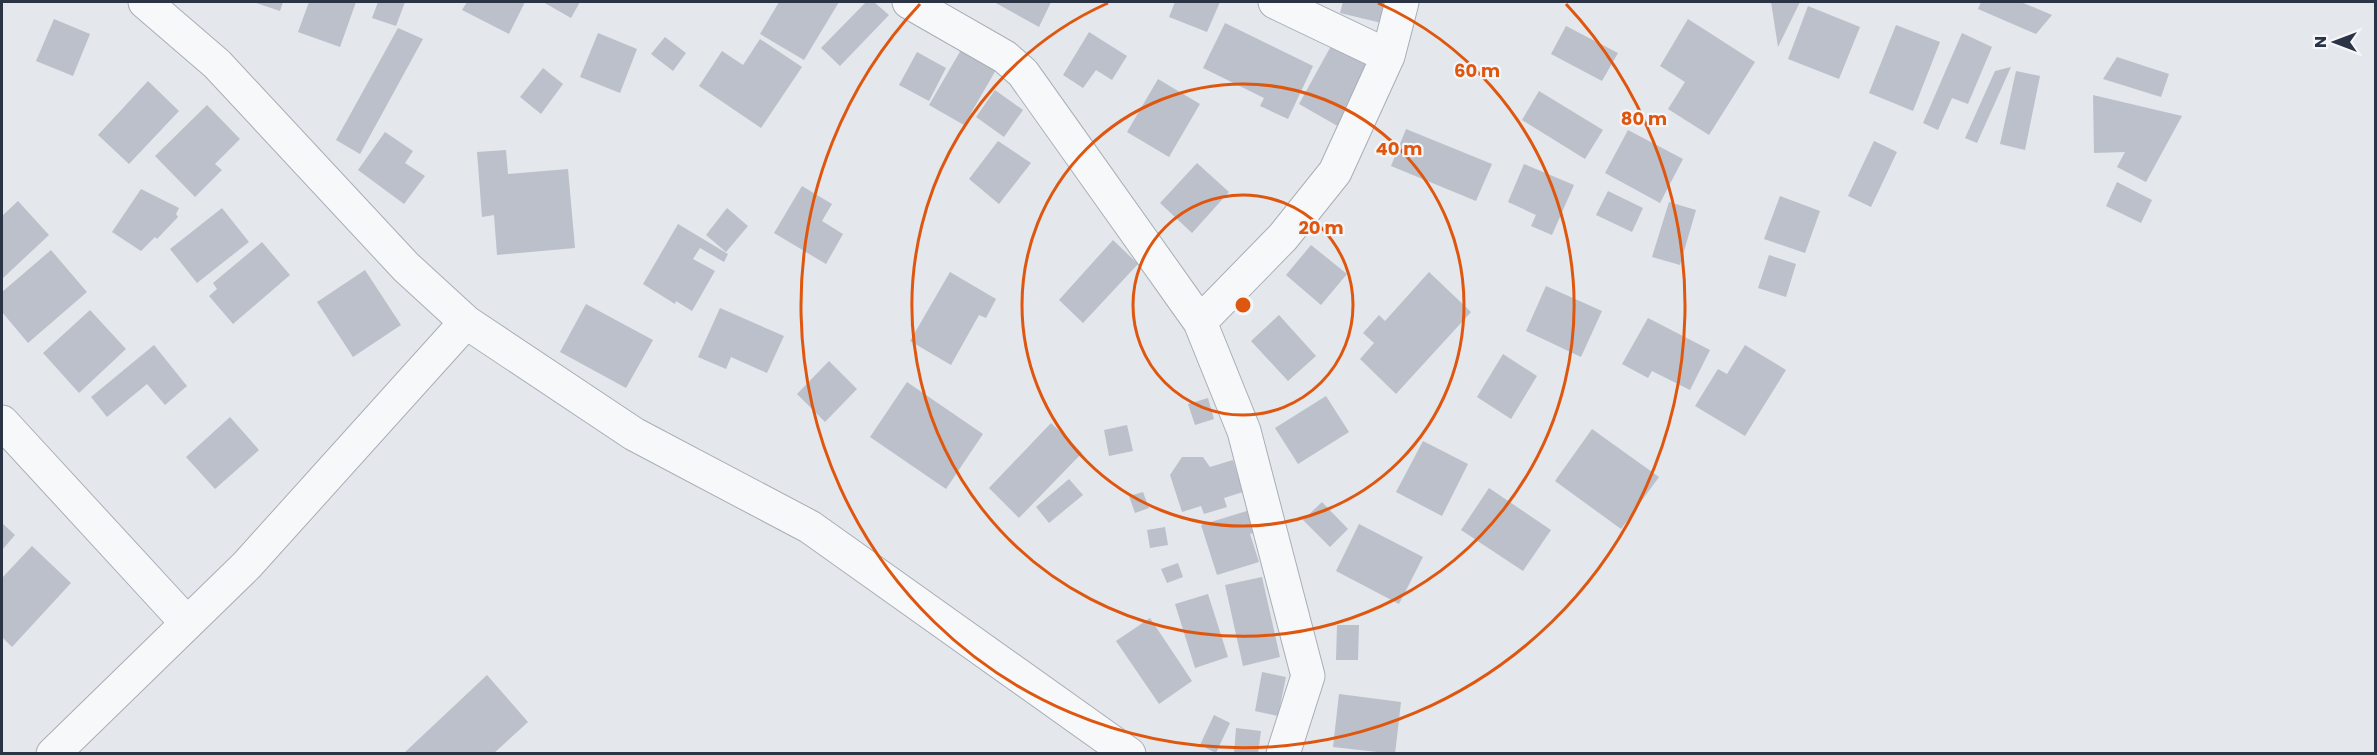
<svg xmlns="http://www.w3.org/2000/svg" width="2377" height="755" font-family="Poppins,sans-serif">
  <rect width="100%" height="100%" fill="#e4e7ec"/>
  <path fill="#bbc0ca" d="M253,2h30l-3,9z
    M309,2h47l-16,45 -42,-15z
    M378,2h27l-9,24 -24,-8z
    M467,2h58l-16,32 -47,-24z
    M543,2h37l-9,16z
    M779,2h60l-35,58 -44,-26z
    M866,2h8l15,13 -49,51 -19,-18z
    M994,2h57l-12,25z
    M1175,2h45l-13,30 -38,-15z
    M1343,2h45l2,23 -50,-12z
    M1771,2h29l-22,45z
    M1981,2h40l31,13 -16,19 -58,-25z
    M1808,6l52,21 -21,52 -51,-20z
    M54,19l36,15 -17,42 -37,-15z
    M1688,19l67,43 -46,73 -41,-26 17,-27 -25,-16z
    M1225,23l88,43 -25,53 -28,-13 4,-8 -61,-30z
    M1896,25l44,17 -27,69 -44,-18z
    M1566,26l52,27 -16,28 -51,-27z
    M398,28l25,11 -63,115 -24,-14z
    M1089,32l38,24 -15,24 -16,-10 -13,18 -20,-13z
    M598,33l39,16 -17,44 -40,-16z
    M1962,33l30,14 -24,57 -16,-6 -14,32 -15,-7z
    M665,37l21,16 -13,18 -22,-17z
    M1336,37l41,23 -36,68 -42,-24z
    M760,39l42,28 -41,61 -62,-42 23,-35 21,14z
    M965,43l35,20 -36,62 -35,-20z
    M917,52l29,16 -17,33 -30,-16z
    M2117,57l52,17 -8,23 -58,-18z
    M2011,67l-34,76 -12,-5 30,-67z
    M543,68l20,16 -22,30 -21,-17z
    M2016,71l24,5 -15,74 -25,-6z
    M1158,79l42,25 -31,53 -42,-25z
    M148,81l31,30 -50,53 -31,-29z
    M995,90l28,20 -19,27 -28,-20z
    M1539,91l64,39 -18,29 -63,-39z
    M2093,95l89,21 -36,66 -29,-15 8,-15 -31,1z
    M207,105l33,34 -25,25 7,6 -27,27 -40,-41z
    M1406,129l86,35 -16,37 -85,-35z
    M1628,130l55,29 -23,44 -55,-30z
    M385,132l28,19 -8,12 20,13 -21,28 -46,-34z
    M998,141l33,22 -32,41 -30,-25z
    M1874,141l23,11 -26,55 -23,-11z
    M506,150l2,24 60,-5 7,79 -78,7 -3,-40 -12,2 -5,-65z
    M1197,163l32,29 -37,41 -32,-30z
    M1524,164l50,21 -22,50 -21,-9 5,-11 -28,-13z
    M2117,182l35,18 -11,23 -35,-17z
    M802,186l30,18 -10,17 21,13 -17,30 -52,-31z
    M141,189l38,19 -3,6 2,3 -21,22 -2,-2 -14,14 -29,-19z
    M1608,191l35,17 -11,24 -36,-17z
    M1780,196l40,15 -15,42 -41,-14z
    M18,201l31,34 -47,44v-63z
    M1669,202l27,8 -16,55 -28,-8z
    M222,208l27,34 -52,41 -27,-34z
    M727,208l21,18 -22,26 -20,-17z
    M678,224l50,30 -4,8 -24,-14 -7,11 22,12 -23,40 -16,-10 -1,3 -32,-20z
    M1113,240l25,24 -55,59 -24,-23z
    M262,242l28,33 -57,49 -24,-28 8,-7 -4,-6z
    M1311,245l36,29 -26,31 -35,-30z
    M51,250l36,42 -59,51 -26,-31v-20z
    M1769,255l27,9 -10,33 -28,-9z
    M365,270l36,55 -48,32 -36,-55z
    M950,272l46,27 -10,19 -7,-3 -28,50 -41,-24z
    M1429,272l42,40 -75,82 -36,-35 14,-16 -11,-10 16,-18 6,6z
    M1546,286l56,25 -21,46 -55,-26z
    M586,304l67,36 -27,48 -66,-36z
    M720,308l64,28 -17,37 -36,-16 -5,12 -28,-12z
    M90,310l36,39 -47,44 -36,-40z
    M1279,315l37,41 -28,25 -37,-40z
    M1648,318l62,32 -20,40 -38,-19 -4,7 -26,-14z
    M154,345l33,41 -22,19 -18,-21 -40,33 -16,-20z
    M1745,345l41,25 -41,66 -50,-30 23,-37 9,5z
    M1503,354l34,22 -26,43 -34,-22z
    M829,361l28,28 -32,33 -28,-28z
    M907,382l76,52 -37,55 -76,-52z
    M1326,396l23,36 -51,32 -23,-36z
    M1208,398l6,21 -19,6 -7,-21z
    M230,417l29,33 -44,39 -29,-32z
    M1051,423l31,30 -63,65 -30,-30z
    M1127,425l6,26 -24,5 -5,-26z
    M1592,429l67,48 -38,52 -66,-48z
    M1423,441l45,23 -26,52 -46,-24z
    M1182,457h21l7,10 23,-7 10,32 -19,6 3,9 -23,7 -3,-8 -19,6 -12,-37z
    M1069,479l14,16 -34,28 -13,-16z
    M1489,488l62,42 -28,41 -62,-41z
    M1143,492l6,16 -14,5 -6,-17z
    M1322,502l26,27 -18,18 -27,-27z
    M1250,510l6,22 -6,2 9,28 -42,13 -16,-50z
    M2,523l13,12 -13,15z
    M1359,524l64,33 -24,47 -63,-33z
    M1165,527l3,18 -18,3 -3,-18z
    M32,546l39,37 -59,64 -10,-10v-59z
    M1178,563l5,14 -16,6 -6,-14z
    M1262,577l18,80 -37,9 -18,-81z
    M1208,594l20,63 -33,11 -20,-64z
    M1150,618l42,63 -33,23 -43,-63z
    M1337,625h22l-1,35h-22z
    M1262,672l24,5 -8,39 -23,-5z
    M487,675l41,47 -35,32h-90z
    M1339,694l62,8 -6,52 -62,-7z
    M1214,715l16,8 -14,30 -16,-8z
    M1236,728l25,3 -3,23h-24z"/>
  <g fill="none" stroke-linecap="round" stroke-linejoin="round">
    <g stroke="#a9aeb7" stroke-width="35">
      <path id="street" d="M145,2l72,62 189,203 60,55 168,112 176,93 319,227
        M909,2l96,55 18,16 177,249 44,109 64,245 -25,78
        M1275,2l113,54
        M1200,322l83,-85 52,-65 53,-116 14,-54
        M2,422l185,201
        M53,754l194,-189 219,-243"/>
    </g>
    <use href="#street" stroke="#f7f8fa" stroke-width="33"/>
  </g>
  <g fill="none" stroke="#df570f" stroke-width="3">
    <circle cx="1243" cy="305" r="110"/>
    <circle cx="1243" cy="305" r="221"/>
    <path d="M1378 3A331 331 0 1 1 1108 3"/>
    <path d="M1566 4A442 442 0 1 1 920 4"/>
  </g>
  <circle cx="1243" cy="305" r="9" fill="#df570f" stroke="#f4f6f9" stroke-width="3"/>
  <g font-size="18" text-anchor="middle" font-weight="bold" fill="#df570f" stroke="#f4f6f9" stroke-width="4.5" stroke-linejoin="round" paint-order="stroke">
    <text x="1477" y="77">60 m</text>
    <text x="1644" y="125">80 m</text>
    <text x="1399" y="155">40 m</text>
    <text x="1321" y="234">20 m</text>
  </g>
  <rect width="2377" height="755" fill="none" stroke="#2b3445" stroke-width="6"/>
  <g transform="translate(2335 42) rotate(270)" stroke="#f4f6f9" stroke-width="4.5" paint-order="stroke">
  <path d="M0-4.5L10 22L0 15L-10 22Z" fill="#2b3445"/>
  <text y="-9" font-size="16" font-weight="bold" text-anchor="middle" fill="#2b3445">N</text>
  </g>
</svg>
